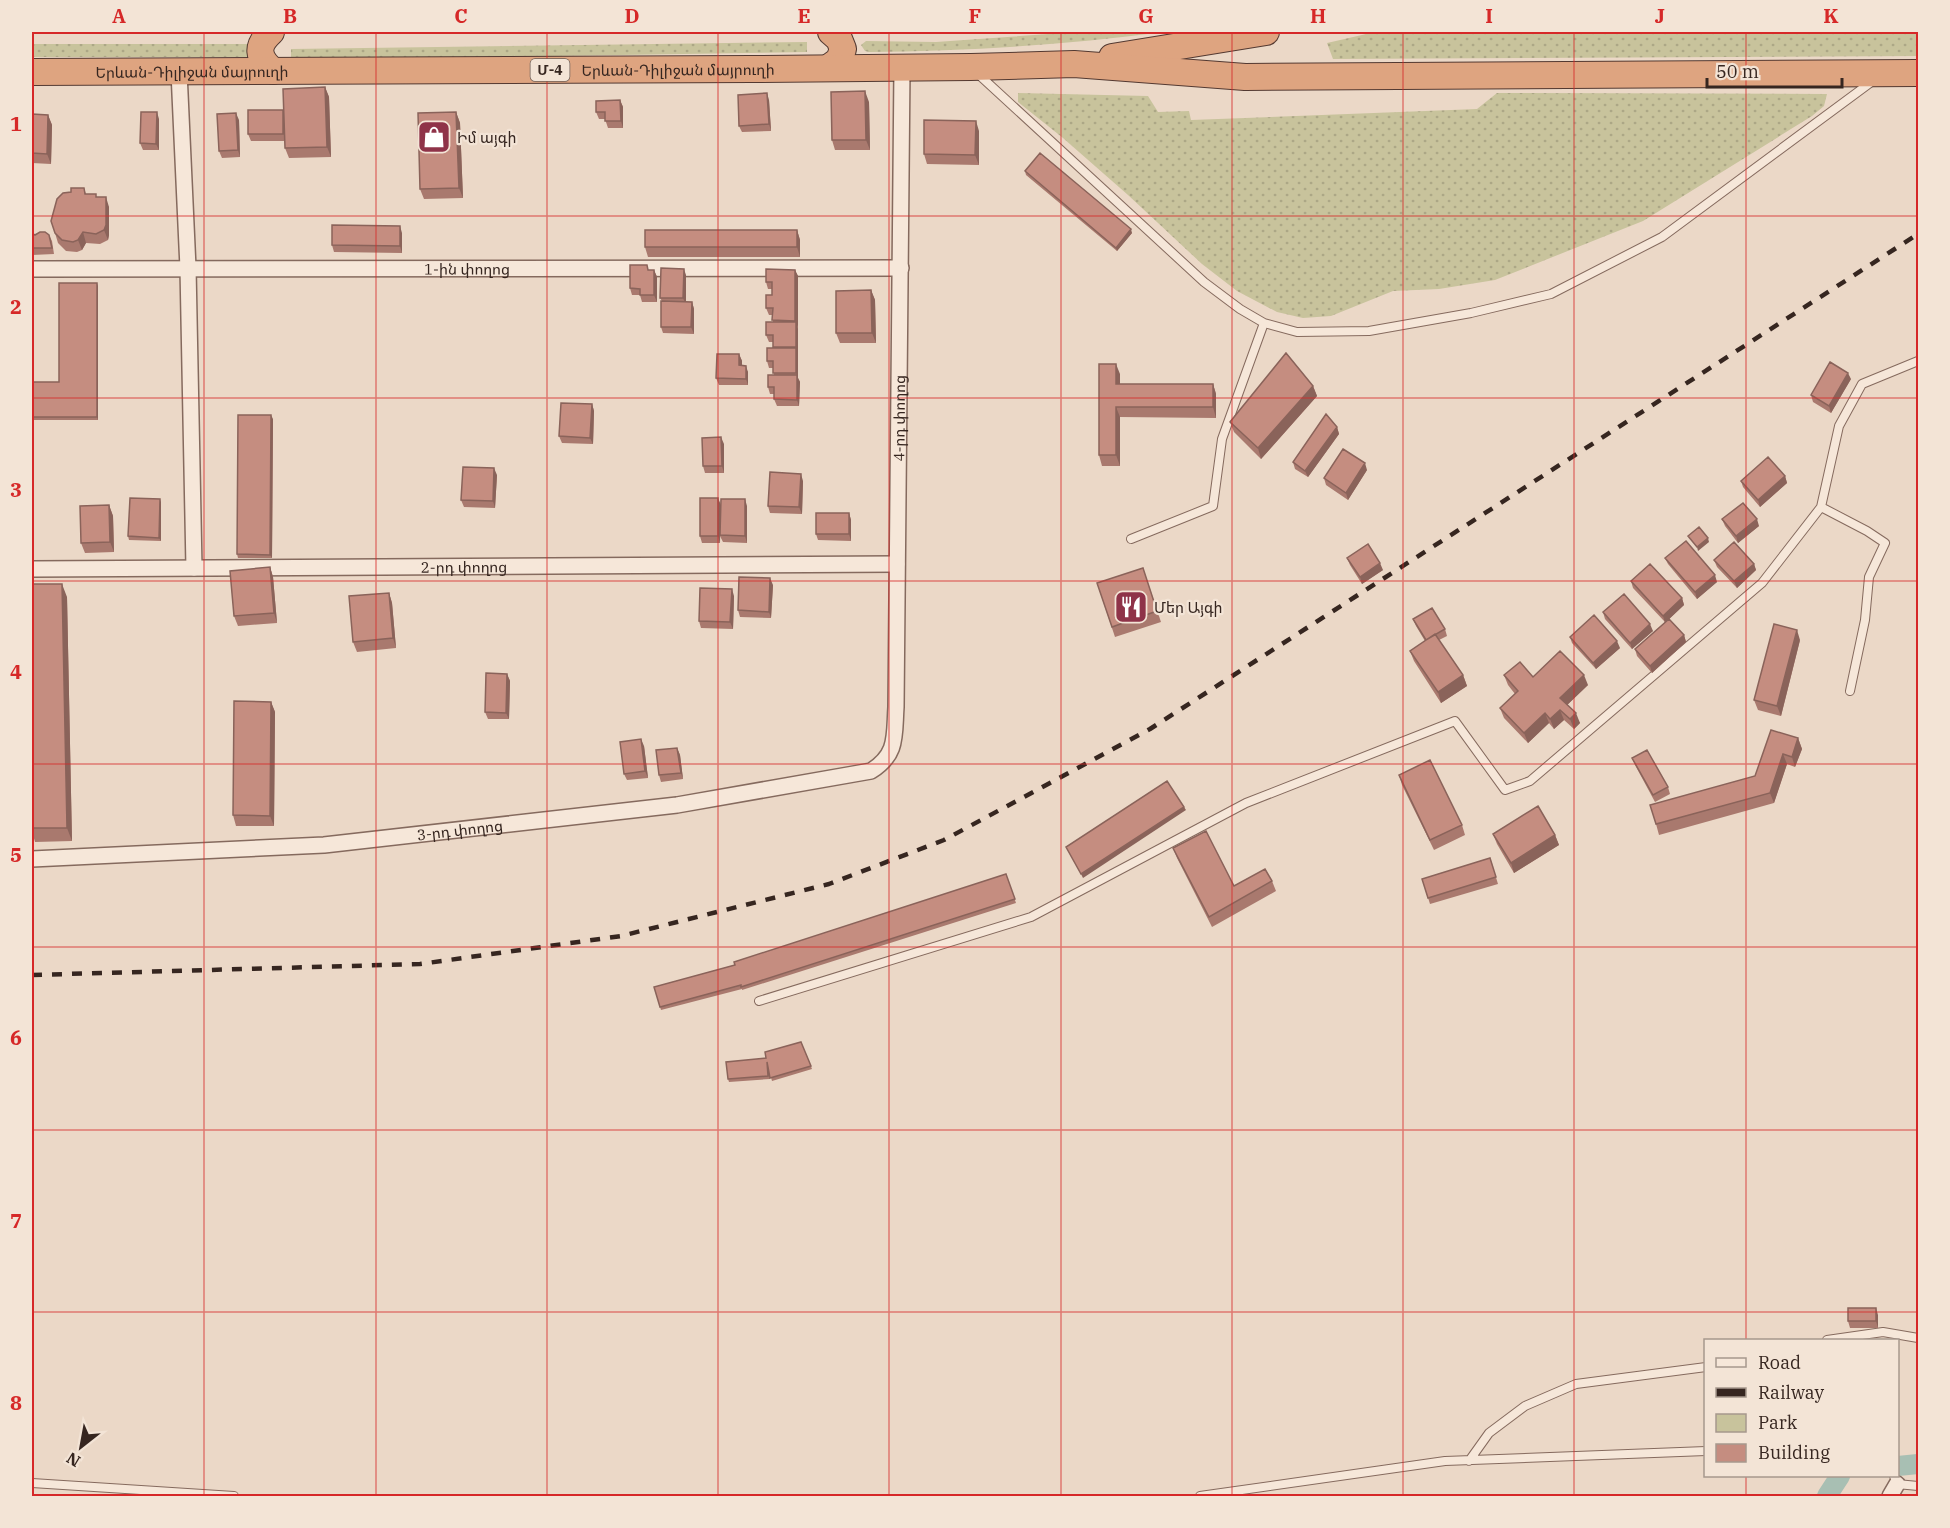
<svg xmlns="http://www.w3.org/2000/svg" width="1950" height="1528" font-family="'IBM Plex Serif','Noto Sans Armenian',serif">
  <defs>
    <pattern id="green-dots" width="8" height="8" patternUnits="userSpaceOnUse" patternTransform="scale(1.5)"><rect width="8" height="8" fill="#c8c39c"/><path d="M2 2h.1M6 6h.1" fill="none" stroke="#aca786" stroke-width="1.8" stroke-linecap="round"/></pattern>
  </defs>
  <rect width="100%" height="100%" fill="#ebd8c7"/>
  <path fill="url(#green-dots)" d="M1077,32h87c-98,13 -196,19 -295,20l-4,-1 -4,-6 5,-4 70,1z
    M1375,32h543v24l-585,3 -6,-16z
    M807,42v10l-516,8v-11z
    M32,44h217v13h-217z
    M1018,93l130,3 10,16 31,-1 2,9 286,-11 20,-16 330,1 -3,12 -12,10 -169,105 -148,59 -56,9 -46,2 -62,25 -28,2 -26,-6 -40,-21 -35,-27 -74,-69 -65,-57 -45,-36z"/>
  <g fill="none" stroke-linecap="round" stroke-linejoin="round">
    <path stroke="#a8bfb3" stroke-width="20" d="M1898,1466l20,-2
      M1827,1496l13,-20"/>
    <g stroke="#856a5e" stroke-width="10">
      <path id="service" d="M977,73l227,209 36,27 24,14 33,9 72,-1 102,-18 80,-19 111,-57 212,-157
        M1821,507l46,24 18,12 -16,34 -4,43 -15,71
        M1131,539l82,-33 9,-67 42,-116
        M759,1001l272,-84 215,-114 209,-82 50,69 25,-9 232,-198 59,-76 18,-81 23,-42 56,-23
        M1827,1340l56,-8 35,6
        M1469,1461l20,-28 36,-27 51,-22 130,-17
        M1894,1476l3,8 21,2
        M32,1483l202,13
        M1200,1496l245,-35 261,-10"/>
    </g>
    <g stroke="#856a5e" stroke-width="18">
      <g id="minor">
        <path d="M179,72l9,196 6,300"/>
        <path id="s1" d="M32,269l869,-1"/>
        <path id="s2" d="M32,569l865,-5"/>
        <path id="s3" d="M32,859l292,-14 353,-40 194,-34c27,-17 23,-35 25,-64l6,-639"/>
        <path d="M1890,1496l7,-12"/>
      </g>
    </g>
    <g stroke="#533931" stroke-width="28">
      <g id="trunk">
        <path d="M271,32c-15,14 -14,25 2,39"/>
        <path d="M1112,57l154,-25"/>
        <path d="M828,68l11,-8 4,-11 -4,-10 -8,-7"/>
        <path id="s4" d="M32,72l720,-3 219,-2 103,-3 171,13 673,-4"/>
      </g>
    </g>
    <use href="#service" stroke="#f6e7d9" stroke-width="8"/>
    <use href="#minor" stroke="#f6e7d9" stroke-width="15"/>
    <use href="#trunk" stroke="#dea480" stroke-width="26"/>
    <path stroke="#362620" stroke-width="4.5" stroke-dasharray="10 10" stroke-linecap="butt" d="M32,975l388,-11 201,-28 208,-52 115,-44 206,-111 768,-495"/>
  </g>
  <path fill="#a9796e" d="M325,87l4,10 2,60 -42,1 -4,-10v-7h-34l-3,-7z
    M620,100l3,7v21h-15l-3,-9h-6l-3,-7z
    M769,100l2,31 -29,1 -3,-6z
    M869,102l1,48h-35l-3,-10z
    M456,112l4,11 3,75 -39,1 -4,-10z
    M32,114l16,1 4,10 -1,39 -19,-1z
    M159,119v31h-16l-3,-7z
    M239,120l1,37 -18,1 -3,-7z
    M979,131v34l-52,-1 -3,-10z
    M1025,171l107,62 -15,18 -91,-76z
    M84,188l2,6 11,3 12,10v28l-1,5 -8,4 -14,-1 -4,7 -5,2 -11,-1 -8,-8 -3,-10 16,-41z
    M797,230l3,10v17h-152l-3,-10z
    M32,233l3,2h14l3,6 2,13 -22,1z
    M402,233v20l-68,-1 -2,-7z
    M649,270h5l3,7v25h-15l-2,-7h-8l-2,-7z
    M795,270l3,6v102l2,4 -1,24h-22l-3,-7v-5h-4l-2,-7 6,-12 -1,-7h-4l-2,-7 6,-13v-6h-4l-3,-7 7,-13 -1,-7h-3l-3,-7 6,-13v-6h-4l-2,-7z
    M686,275v27h6l2,7v25l-31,-1 -2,-6 1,-26 -2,-3z
    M98,286v134h-66v-38h27z
    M871,290l4,10 1,43h-36l-4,-10z
    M739,354l3,7v4l6,7v13h-29l-3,-7z
    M1120,374v10h93l3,10v24l-96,-1v49h-18l-3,-11z
    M1851,379l-20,34 -18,-11 -2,-7z
    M1313,386l4,10 -56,63 -27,-27 -4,-10z
    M592,404l2,7 -1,33 -31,-1 -3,-7z
    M273,419l-1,139h-34l-1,-4z
    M1337,427l2,7 -31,43 -13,-8 -2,-7z
    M724,444v29h-19l-2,-7z
    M1367,470l-19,30 -22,-15 -2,-7z
    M497,475l-2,33 -31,-1 -3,-7z
    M1785,476l2,7 -27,24 -17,-20 -2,-6z
    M803,481l-1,33 -32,-1 -2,-7z
    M161,502v39l-32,-1 -1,-4z
    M109,505l4,11 1,36 -29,1 -4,-10z
    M720,505l27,1v37l-24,-1 -3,-6v7h-18l-2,-7z
    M849,513l2,7v21l-33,-1 -2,-6z
    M1722,519l37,7 -21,17 -13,-17z
    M1347,558l36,12 -21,14 -12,-19z
    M1665,558l52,24 -20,17 -29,-35z
    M1714,560l40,4 2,6 -19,18 -20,-21z
    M270,567l3,10 4,46 -39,3 -4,-10z
    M1143,568l18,54 -46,15 -18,-54z
    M1631,581l51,17 2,7 -15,14 15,16 2,7 -34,31 -15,-17 -2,-7 30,-27 -32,-34z
    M32,584l35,13 5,244 -37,1 -3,-11z
    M773,585l-2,33 -31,-1 -2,-7z
    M389,593l3,10 4,45 -39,4 -4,-10z
    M734,596l-1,33 -32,-1 -2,-7z
    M1603,612l50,19 -21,18 -27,-30z
    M1413,619l32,10 2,7 -8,4 24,35 4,11 -26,17 -27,-42 -4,-10 15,-10 -9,-15z
    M1570,637l50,11 -24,21 -24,-26z
    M1800,640l-19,76 -23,-6 -4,-10z
    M507,674l3,7 -1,38h-21l-3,-7z
    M1504,675l29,2 55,8 -21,20 13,18 -6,6 -10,-9 -10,9 -5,-6 -21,20 -24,-25 -4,-10 15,-14 -7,-9z
    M271,702l4,10 -1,114h-38l-3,-11z
    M1798,738l4,11 -7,18 -8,-3 -13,39 -115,32 -3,-11 99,-48z
    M644,746l4,32 -21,2 -3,-6z
    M677,748l3,7 3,24 -22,3 -2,-7z
    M1632,758l36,29 2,7 -15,8 -20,-37z
    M1399,775l63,50 3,10 -31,15 -32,-65z
    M1493,834l62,1 4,10 -45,28 -17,-29z
    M1173,848l61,38 38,-5 4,10 -64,36 -35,-69z
    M1490,858l8,26 -68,20 -8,-25z
    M1006,874l10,29 -274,87v-1l-81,21 -7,-23 81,-22z
    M801,1042l11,27 -40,12 -3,-11 1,9 -41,3 -1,-3 38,-21z
    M1878,1315v13h-28l-2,-7z"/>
  <path fill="#8a635a" d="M325,87l4,10 2,60 -4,-10z
    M865,91l4,11 1,48 -4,-10z
    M767,93l2,7 2,31 -2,-7z
    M620,100l3,7v21l-2,-7z
    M157,112l2,7v31l-3,-6z
    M456,112l4,11 3,75 -4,-10z
    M236,113l3,7 1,37 -2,-7z
    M48,115l4,10 -1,39 -4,-10z
    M976,121l3,10v34l-4,-10z
    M106,197l3,10v28l-1,5 -4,-10z
    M400,226l2,7v20l-2,-7z
    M1131,229l1,4 -15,18 -1,-3z
    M797,230l3,10v17l-3,-10z
    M83,232l3,11 -4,7 -4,-10z
    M684,269l2,6v30l-3,-7z
    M654,270l3,7v25l-3,-7z
    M795,270l3,6v51l-3,-6z
    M97,283l1,3v134l-1,-3z
    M871,290l4,10 1,43 -4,-10z
    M692,302l2,7v25l-3,-7z
    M796,322l2,7v49l2,4 -1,24 -2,-6v-23l-1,-4z
    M739,354l3,7v11l-3,-7z
    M1116,364l4,10v20l-4,-10z
    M746,366l2,6v13l-2,-6z
    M1848,373l3,6 -20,34 -2,-7z
    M1213,384l3,10v24l-3,-11z
    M1313,386l4,10 -56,63 -3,-11z
    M592,404l2,7 -1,33 -3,-6z
    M1116,407l4,10v49l-4,-11z
    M271,415l2,4 -1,139 -2,-3z
    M1337,427l2,7 -31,43 -3,-6z
    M721,437l3,7v29l-2,-7z
    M1365,463l2,7 -19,30 -2,-7z
    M494,468l3,7 -2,33 -2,-7z
    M801,474l2,7 -1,33 -3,-7z
    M1785,476l2,7 -27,24 -2,-7z
    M718,498l3,7 -1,38 -2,-7z
    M160,499l1,3v39l-2,-3z
    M745,499l2,7v37l-2,-7z
    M109,505l4,11 1,36 -4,-10z
    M849,513l2,7v21l-2,-7z
    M1757,519l2,7 -21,17 -2,-7z
    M1708,538l1,4 -11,9 -1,-4z
    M1380,563l3,7 -21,14 -2,-7z
    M1754,564l2,6 -19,18 -3,-7z
    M270,567l3,10 4,46 -3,-10z
    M1715,575l2,7 -20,17 -2,-7z
    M770,578l3,7 -2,33 -2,-6z
    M62,584l5,13 5,244 -5,-13z
    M732,589l2,7 -1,33 -3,-7z
    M389,593l3,10 4,45 -3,-10z
    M1682,598l2,7 -19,18 -2,-7z
    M1650,624l3,7 -21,18 -2,-6z
    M1797,630l3,10 -19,76 -4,-10z
    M1684,635l2,7 -34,31 -2,-7z
    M1617,641l3,7 -24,21 -3,-6z
    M507,674l3,7 -1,38 -3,-6z
    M1463,675l4,11 -26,17 -3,-11z
    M1584,675l4,10 -24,23 -4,-10z
    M271,702l4,10 -1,114 -4,-10z
    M1560,710l4,10 -10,9 -4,-10z
    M1545,713l4,10 -21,20 -4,-10z
    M1576,713l4,10 -6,6 -4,-10z
    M1798,738l4,11 -7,18 -3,-10z
    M641,739l3,7 4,32 -3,-7z
    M677,748l3,7 3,24 -2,-6z
    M1783,754l4,10 -13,39 -4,-10z
    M1184,807l2,3 -103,68 -2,-4z
    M1555,835l4,10 -45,28 -3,-10z
    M1876,1308l2,7v13l-2,-7z"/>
  <path fill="#c58d80" stroke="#8a635a" stroke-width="1.5" d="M325,87l2,60 -42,1 -2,-59z
    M865,91l1,49h-34l-1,-48z
    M767,93l2,31 -30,2 -1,-31z
    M620,100l1,21h-16v-9h-9v-11z
    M248,110h35v24h-35z
    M141,112h16l-1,32 -16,-1z
    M456,112l3,76 -39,1 -2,-76z
    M236,113l2,37 -19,1 -2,-37z
    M32,114l16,1 -1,39 -15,-1z
    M924,120l52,1 -1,34 -51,-1z
    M1040,153l91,76 -15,19 -91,-77z
    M71,188h13l1,6h11v3h10v28l-2,5 -8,4 -13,-2 -5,8 -5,2 -11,-2 -7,-7 -4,-12 6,-22 6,-6 8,-1z
    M332,225l68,1v20l-68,-1z
    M645,230h152v17h-152z
    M40,232h5l4,3 3,13h-20v-15l3,2z
    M630,265h17l1,5h6v25h-14v-6l-10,-1z
    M661,268l23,1 -1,29h-23z
    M766,269l29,1v51l-23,-1 1,-12h-7v-13h6v-13h-6z
    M59,283h38v134h-65v-35h27z
    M871,290l1,43h-36v-42z
    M661,301l31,1 -1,25h-30z
    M766,322h30v25h-23v-12h-7z
    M767,348h29v25h-23v-12h-6z
    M1286,353l27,33 -55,62 -28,-26z
    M717,354h22v11l7,1v13l-30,-1z
    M1830,362l18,11 -19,33 -18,-11z
    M1099,364h17v20h97v23h-97v48h-17z
    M768,375h29v25l-23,-1v-12h-6z
    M561,403l31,1 -2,34 -31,-2z
    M1326,414l11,13 -32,44 -12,-9z
    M238,415h33l-1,140 -33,-1z
    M721,437l1,29h-19l-1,-28z
    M1343,449l22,14 -19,30 -22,-15z
    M1768,457l17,19 -27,24 -17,-19z
    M463,467l31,1 -1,33 -32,-1z
    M770,472l31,2 -2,33 -31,-1z
    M130,498l30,1 -1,39 -31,-2z
    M700,498h18v38h-18z
    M721,499h24v37l-25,-1z
    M1743,503l14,16 -21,17 -14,-17z
    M109,505l1,37 -29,1 -1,-37z
    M816,513h33v21h-33z
    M1699,527l9,11 -11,9 -9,-11z
    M1686,541l29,34 -20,17 -30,-34z
    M1734,542l20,22 -20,17 -20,-21z
    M1368,544l12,19 -20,14 -13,-19z
    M1650,564l32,34 -19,18 -32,-35z
    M270,567l4,46 -40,3 -4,-45z
    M1143,568l14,43 -45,16 -15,-44z
    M739,577l31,1 -1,34 -31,-2z
    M32,584h30l5,244h-35z
    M700,588l32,1 -2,33 -31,-1z
    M389,593l4,45 -40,4 -4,-46z
    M1624,594l26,30 -20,19 -27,-31z
    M1432,608l13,21 -19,11 -13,-21z
    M1594,615l23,26 -24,22 -23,-26z
    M1669,619l15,16 -34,31 -15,-17z
    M1774,624l23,6 -20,76 -23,-6z
    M1435,634l28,41 -25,17 -28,-41z
    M1560,651l24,24 -24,23 16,15 -6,6 -10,-9 -10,9 -5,-6 -21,20 -24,-25 18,-17 -14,-16 16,-13 13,15z
    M486,673l21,1 -1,39 -21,-1z
    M234,701l37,1 -1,114 -37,-1z
    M1771,730l27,8 -6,19 -9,-3 -13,39 -114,31 -6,-19 105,-29z
    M641,739l4,32 -21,3 -4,-32z
    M677,748l4,25 -22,2 -3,-25z
    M1647,750l21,37 -15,8 -21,-37z
    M1430,760l32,65 -32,15 -31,-65z
    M1167,781l17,26 -103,67 -15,-27z
    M1538,806l17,29 -44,28 -18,-29z
    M1206,831l28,55 31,-17 7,12 -63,36 -36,-69z
    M1490,858l6,19 -68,21 -6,-19z
    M1006,874l9,25 -274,88v-2l-81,22 -6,-20 81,-22 -1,-3z
    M801,1042l10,24 -41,12 -3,-16 1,14 -40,3 -2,-17 40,-4 -1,-6z
    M1848,1308h28v13h-28z"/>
  <path fill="none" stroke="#d62828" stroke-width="1.5" stroke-opacity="0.55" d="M204,32v1464M376,32v1464M547,32v1464M718,32v1464M889,32v1464M1061,32v1464M1232,32v1464M1403,32v1464M1574,32v1464M1746,32v1308M32,216h1886M32,398h1886M32,581h1886M32,764h1886M32,947h1886M32,1130h1886M32,1312h1886M1746,1476v20"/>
  <defs>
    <g id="shop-square" transform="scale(1.725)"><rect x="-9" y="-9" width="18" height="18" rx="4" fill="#8f3349" stroke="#f3e4d6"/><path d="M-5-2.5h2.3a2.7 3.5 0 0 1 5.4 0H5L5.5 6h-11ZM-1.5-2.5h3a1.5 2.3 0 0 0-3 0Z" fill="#fff"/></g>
    <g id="restaurant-square" transform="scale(1.725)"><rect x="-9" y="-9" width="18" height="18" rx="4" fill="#8f3349" stroke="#f3e4d6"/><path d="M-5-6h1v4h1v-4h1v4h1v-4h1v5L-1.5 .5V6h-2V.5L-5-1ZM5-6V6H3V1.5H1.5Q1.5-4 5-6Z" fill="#fff"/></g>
  </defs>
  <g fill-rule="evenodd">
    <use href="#shop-square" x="434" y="137"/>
    <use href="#restaurant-square" x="1131" y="607"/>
  </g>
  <g text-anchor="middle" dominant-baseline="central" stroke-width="4.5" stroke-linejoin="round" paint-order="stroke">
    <rect fill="#f3e4d6" stroke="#6f5f57" stroke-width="1.5" x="530.5" y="59" width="39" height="22" rx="4.5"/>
    <g font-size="14" font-weight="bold" fill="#362620">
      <text x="550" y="70">Մ-4</text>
    </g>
    <g font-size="15" fill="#362620" stroke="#f3e4d6">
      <text stroke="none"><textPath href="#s4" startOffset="646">Երևան-Դիլիջան մայրուղի</textPath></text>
      <text stroke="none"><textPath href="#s4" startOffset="160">Երևան-Դիլիջան մայրուղի</textPath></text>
      <text stroke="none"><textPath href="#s1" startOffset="435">1-ին փողոց</textPath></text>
      <text stroke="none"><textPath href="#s3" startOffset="1206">4-րդ փողոց</textPath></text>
      <text stroke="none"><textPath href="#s2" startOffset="432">2-րդ փողոց</textPath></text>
      <text stroke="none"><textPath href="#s3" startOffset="429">3-րդ փողոց</textPath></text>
    </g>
    <g font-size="15" fill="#362620" stroke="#f3e4d6" text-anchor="start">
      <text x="457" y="137">Իմ այգի</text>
      <text x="1154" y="607">Մեր Այգի</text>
    </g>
  </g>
  <rect width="1950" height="1528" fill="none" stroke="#f3e4d6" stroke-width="66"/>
  <rect x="1704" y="1339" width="195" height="138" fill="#f3e4d6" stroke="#a7988d" stroke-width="1.5"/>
  <rect x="1716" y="1358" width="30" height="9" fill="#f6e7d9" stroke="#a7988d" stroke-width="1.5"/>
  <text x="1758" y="1369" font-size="18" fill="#362620">Road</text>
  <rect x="1716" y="1388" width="30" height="9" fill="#362620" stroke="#a7988d" stroke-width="1.5"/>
  <text x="1758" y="1399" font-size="18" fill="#362620">Railway</text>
  <rect x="1716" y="1414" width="30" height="18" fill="#c8c39c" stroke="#a7988d" stroke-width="1.5"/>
  <text x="1758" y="1429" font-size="18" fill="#362620">Park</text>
  <rect x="1716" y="1444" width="30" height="18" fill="#c58d80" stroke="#a7988d" stroke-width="1.5"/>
  <text x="1758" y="1459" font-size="18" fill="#362620">Building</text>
  <g transform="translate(81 1447) rotate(211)" stroke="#f3e4d6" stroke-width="4.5" paint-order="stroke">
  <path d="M0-4.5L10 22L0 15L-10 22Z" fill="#362620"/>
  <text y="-9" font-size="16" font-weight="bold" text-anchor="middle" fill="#362620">N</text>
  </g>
  <path d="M1707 78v9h135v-9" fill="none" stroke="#362620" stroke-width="3"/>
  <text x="1716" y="78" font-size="18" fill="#362620" stroke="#f3e4d6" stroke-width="4.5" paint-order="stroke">50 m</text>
  <rect x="33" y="33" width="1884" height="1462" fill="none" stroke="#d62828" stroke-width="2"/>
  <g font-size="20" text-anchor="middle" font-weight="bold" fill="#d62828">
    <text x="119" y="23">A</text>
    <text x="290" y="23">B</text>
    <text x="461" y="23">C</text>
    <text x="632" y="23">D</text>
    <text x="804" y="23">E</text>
    <text x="975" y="23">F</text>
    <text x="1146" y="23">G</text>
    <text x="1318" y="23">H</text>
    <text x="1489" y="23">I</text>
    <text x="1660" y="23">J</text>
    <text x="1831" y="23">K</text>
    <text x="16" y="131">1</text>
    <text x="16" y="314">2</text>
    <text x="16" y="497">3</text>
    <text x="16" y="679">4</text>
    <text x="16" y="862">5</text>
    <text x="16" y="1045">6</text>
    <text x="16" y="1228">7</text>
    <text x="16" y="1410">8</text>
  </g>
</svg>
